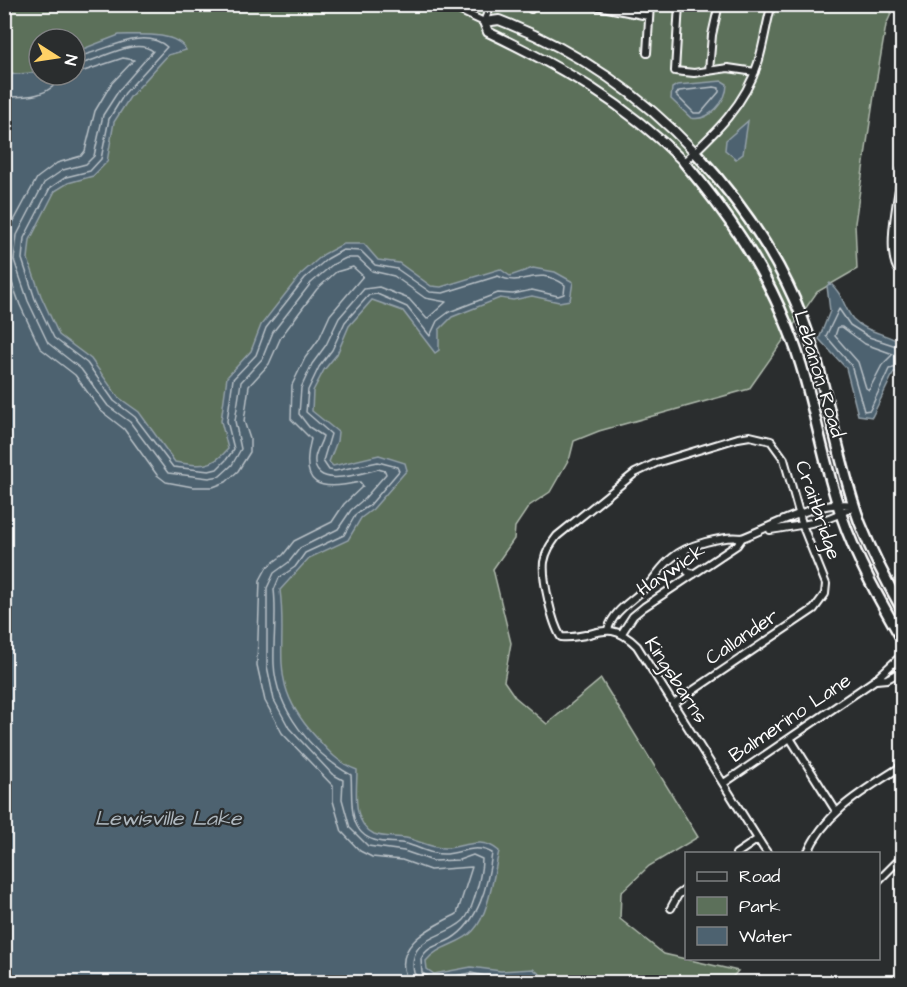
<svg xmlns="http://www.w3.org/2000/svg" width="907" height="987" font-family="'Architects Daughter',sans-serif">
  <rect width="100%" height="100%" fill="#2a2d2e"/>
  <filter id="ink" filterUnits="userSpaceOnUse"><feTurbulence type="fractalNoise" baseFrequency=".0167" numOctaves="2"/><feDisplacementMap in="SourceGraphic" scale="12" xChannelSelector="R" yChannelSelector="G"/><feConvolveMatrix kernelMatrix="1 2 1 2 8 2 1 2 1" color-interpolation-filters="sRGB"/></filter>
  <g filter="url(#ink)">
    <path fill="#5c705a" stroke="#aeb8ac" stroke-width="1.5" fill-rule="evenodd" d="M4,5h891l-9,20 -11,64 -20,134 2,46 -40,23 -68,97 -150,42 -25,10 -4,16 -20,35 -21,14 -14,21 -1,12 -21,30 18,74 -7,38 11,16 32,27 54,-45 97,158 -49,29 -28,27 -1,26 44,35 74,17 -10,11h-451l-272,-468zM39,39h36v36h-36z"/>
    <path fill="#4d6270" stroke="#94a1a9" stroke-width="1.5" d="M119,35c19,0 57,-4 67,15l-18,5 -38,42 -16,25 -7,40 -14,14 -25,7 -13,8 -25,49 -2,19 13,37 18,39 32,24 27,38 21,15 36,50c24,4 36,7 53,-13l-7,-28 6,-44 24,-26 10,-26 40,-51 23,-20 19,-10h21l14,16 21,3 32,23 10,1 59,-18 10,7 23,-8 22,4 18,10 -3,18 -11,2 -27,-6 -19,4 -13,-2 -48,19 -13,13v20l-4,3 -32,-42 -31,-11 -23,26 -12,28 -13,16 -11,21 -1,20 26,21 -1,9 -8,21 4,4 46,-11 26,8 2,7 -34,39 -12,9 -13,22 -39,18 -29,32c8,62 -14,92 35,146 13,15 23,27 42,34 0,21 -6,52 17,64 9,4 23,2 32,4 15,3 25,11 41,10 19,-2 35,-12 52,3 -5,22 -10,64 -26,80 -13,14 -35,14 -47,30l1,8 7,5 37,-7 30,4 32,-2 15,11 15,2h-558v-907l26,-2 8,-4v6h36v-23z
      M722,81l5,3c0,17 -18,38 -36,34l-20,-19 1,-11 5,-3z
      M748,121l-5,33 -7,5 -11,-9 1,-10z
      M830,283c14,12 13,24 23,36 14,14 33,14 48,24l1,29h-8l-22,45 -14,-2 -12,-47 -27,-29 11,-28 -3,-25z"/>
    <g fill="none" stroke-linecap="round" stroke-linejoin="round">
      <path stroke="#b8c0c6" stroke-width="1.5" d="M75,57c26,-3 67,-32 92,-10l-42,46 -16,26 -8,40 -11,12 -24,6 -16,11 -26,50 -2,21 13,40 19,39 33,25 27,38 21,16 38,50 36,4 8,-2 9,-9 8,-11 -7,-28 6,-42 23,-24 10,-27 39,-50 22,-19 16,-9 18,1 14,14 22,4 33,23 13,1 55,-17c27,13 36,-12 67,9l-1,9 -6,2 -26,-6 -19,4 -15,-1 -49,19 -12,9 -7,15 -23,-29 -30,-13 -8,1 -24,27 -13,28 -13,17 -11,23 -2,22 25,22 -8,27 6,9 6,1 43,-9 19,5 2,4 -29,34 -14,9 -12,21 -39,18 -10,14 -16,11 -5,12c3,25 -1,49 0,74 2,46 39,90 77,111 2,21 -5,57 23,65 11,4 22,1 33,4 14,4 24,11 40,10 17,-2 29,-10 45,-1 -4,32 -13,69 -41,86 -12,7 -23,6 -30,20l1,14 12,7 37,-7 14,3 46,-1 11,7
        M75,65c21,-2 58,-29 78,-14l-34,39 -16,25 -9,41 -8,8 -23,6 -19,13 -27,52 -3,25 14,41 20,42 33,26 27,37 22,16 38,51 41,5 11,-2 12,-11 9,-16 -6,-28 6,-39 21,-23 11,-27 38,-49 21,-18 14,-7h12l14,13 22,5 31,22 21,4 -19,17 -18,-20 -30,-12 -15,2 -25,29 -13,27 -14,19 -11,24 -2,26 10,13 14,9c-2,8 -7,14 -8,22 -3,33 47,15 63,11l7,2 1,3 -22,25 -13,11 -13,19 -38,19 -11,14 -15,11 -7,15v78l7,34 15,28 43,46 11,6 -1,19 8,29 18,18 36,5 29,10 26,-1 14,-5 9,4c0,14 -9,53 -19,62 -20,18 -56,15 -49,52l8,9
        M75,74l48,-16 11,2 -23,24 -16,27 -10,40 -4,5 -24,7 -20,15 -29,54 -2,34 14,39 20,43 35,27 26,36 23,18 33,46 9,7 27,5h20l13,-5 12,-11 12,-19v-13l-6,-18 5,-35 20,-22 12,-27 36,-48 19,-17 17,-5 10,9 -33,39 -11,24 -14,19 -13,27 -1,34 20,20c-12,48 8,52 49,43l3,4 -19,18 -12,18 -38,19 -11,14 -16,12 -7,13 -3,85 8,36 17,32 51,53v15l9,31 18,19 12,6 30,3 28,10 42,-3 -15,47c-25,13 -69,32 -48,68
        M714,87l5,1v4l-18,21h-7l-18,-18 3,-4z
        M4,97c21,0 47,1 57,-22
        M842,327l23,17 28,10 -11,11 -13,25 -3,-2 -8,-26 -23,-26 3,-9z
        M902,348l-33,-11 -19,-12 -11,-16 -13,27 25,29 13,46 6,-1 19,-41 13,-3"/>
      <g stroke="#fff" stroke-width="10">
        <path id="minor" d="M446,4l38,18 7,-18
          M587,4l61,12
          M679,4l-4,67 19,2 34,-5 27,4
          M531,9l1,-5
          M647,53l3,-49
          M709,71l3,-36 7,-31
          M684,162c31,-29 61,-57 74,-99 6,-19 8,-39 14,-59
          M902,170c-3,24 -16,77 -5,98l5,2
          M770,530c30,-5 59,-7 85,-25
          M685,551l-3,14 6,7 6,2
          M608,629c7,-20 22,-26 36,-40 10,-9 17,-23 28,-31 14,-13 52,-23 70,-20 36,-14 74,-38 113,-33
          M622,633l11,-17 11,-9 93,-62 5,-7
          M876,680l11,-1 15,-8
          M673,704l141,-95 11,-15 1,-10 -23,-57 -19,-68 -13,-18 -21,-5 -12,2 -82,25 -21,10 -78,63c-6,8 -11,15 -13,26 -2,17 8,61 17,75 34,3 46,-21 76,9l126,201 5,7
          M790,738l46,73
          M724,783l151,-103 27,-25
          M736,854l22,-15
          M807,854c18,-43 58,-64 95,-88
          M878,881l24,-24
          M671,908l7,-13 8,-6"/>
      </g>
      <g stroke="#fff" stroke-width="12">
        <path id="tertiary" d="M684,162c-59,-59 -121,-94 -196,-130l-4,-10 15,-2 10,4c70,28 134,73 186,128"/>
      </g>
      <g stroke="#fff" stroke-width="14">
        <path id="secondary" d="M695,152c45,49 84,105 108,168 25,66 33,137 57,203 12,30 26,58 42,86
          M684,162c43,51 79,103 104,166 25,61 32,127 54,189 15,43 37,82 60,122"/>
      </g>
      <use href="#minor" stroke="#2a2d2e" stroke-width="6"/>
      <use href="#tertiary" stroke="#2a2d2e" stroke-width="8"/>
      <use href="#secondary" stroke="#2a2d2e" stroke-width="9"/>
    </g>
  </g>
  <g text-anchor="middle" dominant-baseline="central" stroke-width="4.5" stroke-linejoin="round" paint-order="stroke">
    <g font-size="20" fill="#fff" stroke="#2a2d2e">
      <text transform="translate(819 374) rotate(73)">Lebanon Road</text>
      <text transform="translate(818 510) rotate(71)">Craitbridge</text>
      <text transform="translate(671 570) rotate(-34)">Haywick</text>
      <text transform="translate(742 637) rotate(-34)">Callander</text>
      <text transform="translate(676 680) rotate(57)">Kingsbarns</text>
      <text transform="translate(790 718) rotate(-34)">Balmerino Lane</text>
    </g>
    <g font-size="21" font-style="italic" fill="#afb8bf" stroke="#2a2d2e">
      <text x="168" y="818">Lewisville Lake</text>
    </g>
  </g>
  <rect width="907" height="987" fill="none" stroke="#2a2d2e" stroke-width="24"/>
  <rect x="12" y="12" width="883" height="963" fill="none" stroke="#fff" stroke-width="2" filter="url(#ink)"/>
  <rect x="685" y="852" width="195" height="108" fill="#2a2d2e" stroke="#7f8182" stroke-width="1.5"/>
  <rect x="697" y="872" width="30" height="9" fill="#2a2d2e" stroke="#7f8182" stroke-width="1.5"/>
  <text x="739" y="882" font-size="18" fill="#ffffff">Road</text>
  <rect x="697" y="897" width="30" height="18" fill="#5c705a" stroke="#7f8182" stroke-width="1.5"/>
  <text x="739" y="912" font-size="18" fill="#ffffff">Park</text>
  <rect x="697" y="927" width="30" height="18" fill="#4d6270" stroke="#7f8182" stroke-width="1.5"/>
  <text x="739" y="942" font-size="18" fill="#ffffff">Water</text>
  <g transform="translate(57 57) rotate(102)"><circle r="28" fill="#2a2d2e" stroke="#7f8182" stroke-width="1.5"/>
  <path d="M0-4.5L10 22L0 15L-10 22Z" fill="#ffd166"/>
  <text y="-9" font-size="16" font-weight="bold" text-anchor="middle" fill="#ffffff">N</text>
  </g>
</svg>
